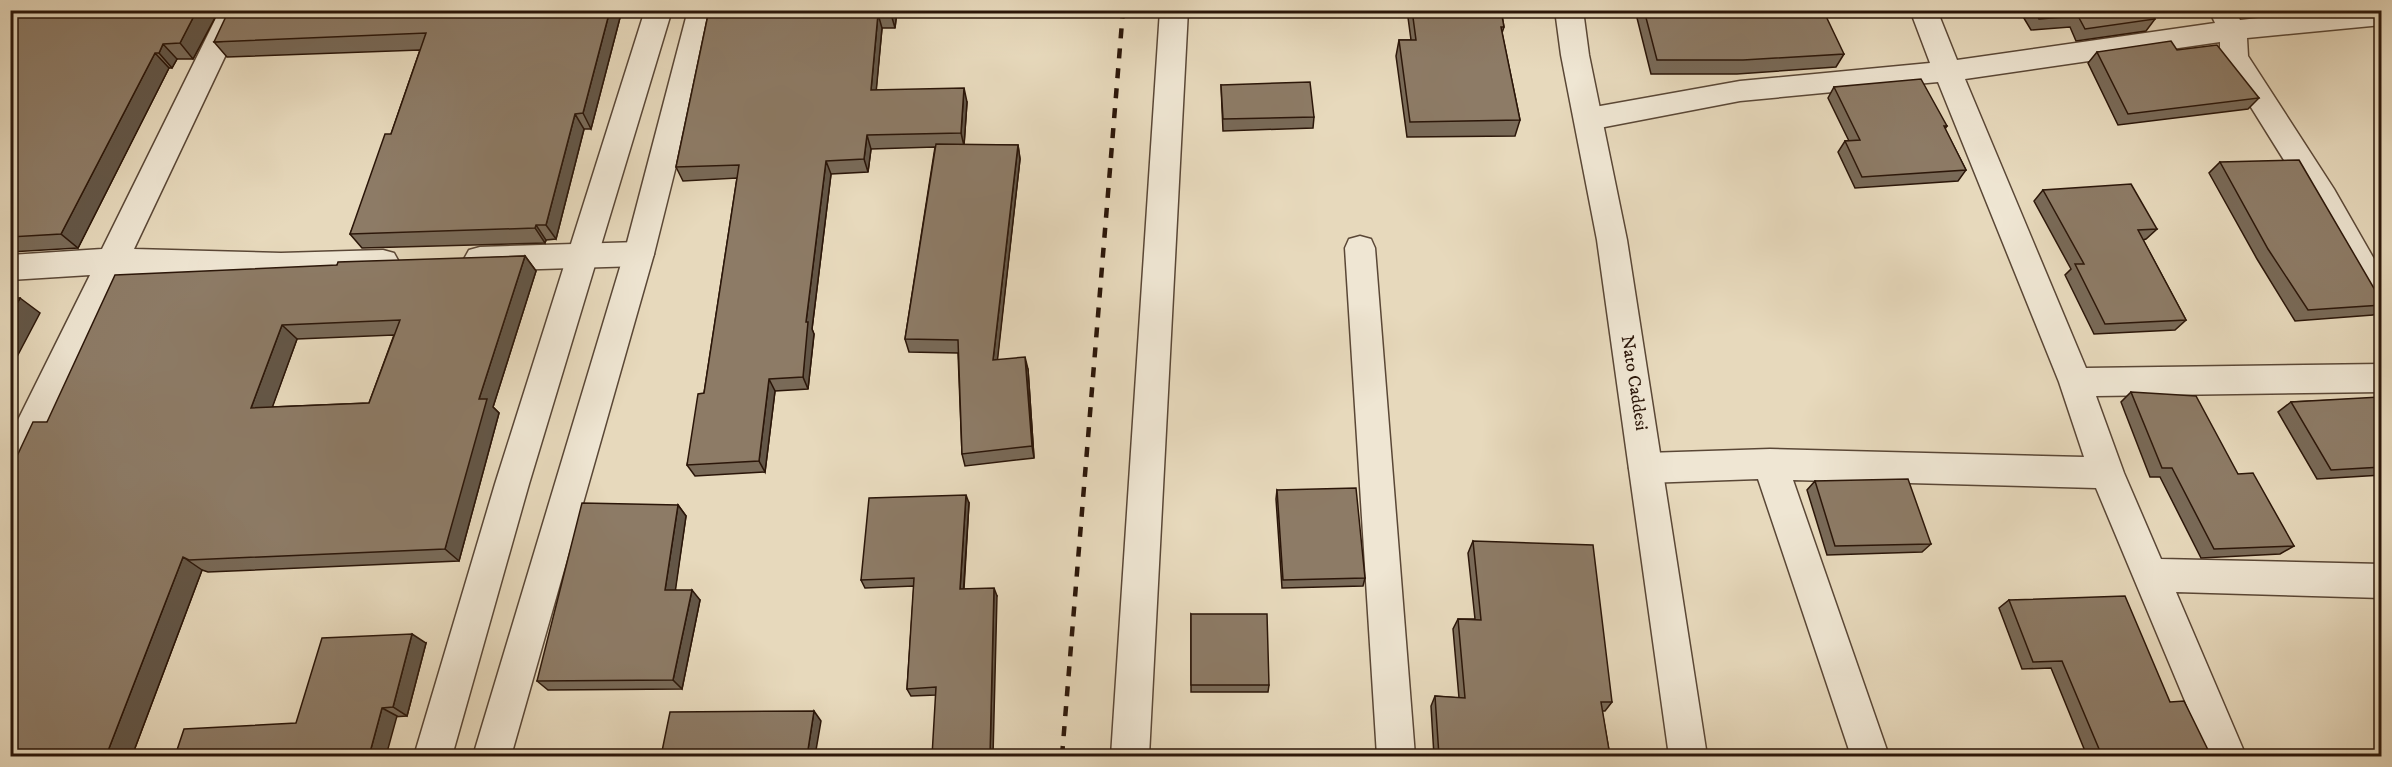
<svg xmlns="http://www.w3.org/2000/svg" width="2392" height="767" font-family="'IM FELL DW Pica',serif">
  <rect width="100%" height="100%" fill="#e7d9bc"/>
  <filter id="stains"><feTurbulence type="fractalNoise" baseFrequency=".00333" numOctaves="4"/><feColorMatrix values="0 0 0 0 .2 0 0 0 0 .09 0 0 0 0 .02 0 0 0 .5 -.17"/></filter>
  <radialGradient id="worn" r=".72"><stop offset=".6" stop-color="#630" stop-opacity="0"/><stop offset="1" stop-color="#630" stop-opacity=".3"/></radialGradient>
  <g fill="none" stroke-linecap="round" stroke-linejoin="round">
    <g stroke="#5a4736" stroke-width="3">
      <path id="minor" d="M220,10h27l-113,239 147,4 102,-3 11,3 5,9 -5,9 -11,3 -102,3 -159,-3 -100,209 -12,4v-51l80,-161 -80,5v-25l92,-6z
        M1160,10h28l-39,746h-38z
        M1910,10h27l20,50 258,-37 -6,-13h26l5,10 91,-10h51v15l-135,13 1,18 86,133 48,84v43l-11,-4 -59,-107 -88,-141 -4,-7v-15l-255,37 121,289 296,-4v28l-286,4 28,77 37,86 221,5v34l-206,-6 70,164h-38l-112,-268 -303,-8 96,276h-38l-93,-277 -112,4 -12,-4 -5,-11 5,-11 12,-4 124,-4 314,8 -25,-75 -121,-300 -198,19 -151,29 -10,-3 -4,-8 4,-8 10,-3 151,-27 190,-18z
        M1360,236l11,3 4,9 40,508h-38l-32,-508 4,-9z
        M639,242l11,3 4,9 -4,9 -11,3 -159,5 -11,-3 -5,-9 5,-9 11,-3z"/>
    </g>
    <g stroke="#5a4736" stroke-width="3">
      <path id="tertiary" d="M645,10h27l-143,474 -77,272h-38l81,-272z
        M688,10h27l-61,244 -143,502h-38l151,-502z
        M1555,10h28l6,45 38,185 80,516h-38l-72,-516 -36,-185z"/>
    </g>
    <use href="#minor" fill="#efe6d3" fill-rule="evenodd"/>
    <use href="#tertiary" fill="#efe6d3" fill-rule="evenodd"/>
    <path stroke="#2b1609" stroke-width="4.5" stroke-dasharray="10 10" stroke-linecap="butt" d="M1062,756l61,-746"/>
  </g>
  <path fill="#796a58" stroke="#2b1609" stroke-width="1.5" fill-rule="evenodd" d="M10,10h209l-26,49h-16l-5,9h-3l-91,180 -68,4z
    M622,10l-31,119h-7l-28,110 -10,1 -1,3 -183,5 -12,-14 41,-100 29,-84 -193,7 -13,-15z
    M709,10h254l-1,4 -65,-3 -2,17h-13l-6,62 91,12 -3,43h54l2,14 -23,201 31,9 6,89 -69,8 -3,-12 -4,-101 -49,-1 -4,-13 30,-192 -64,2 -3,23 -37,2 -19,155 2,5 -6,55 -33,2 -10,81 -70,4 -8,-11 17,-72 33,-215 -54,3 -7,-14z
    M1407,10h94l3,17 -2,6 18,87 -5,16 -108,1 -11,-81 3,-16h12z
    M1635,10h109l1,4 99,40 -8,13 -99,7h-86z
    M2019,10h130l6,9 -9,12 -70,10 -6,-14 -39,3z
    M2177,50l82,48 -11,11 -130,16 -30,-62 9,-11z
    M1221,85l93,32 -1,11 -90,3z
    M1834,87l113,39 -2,3 21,41 -8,11 -103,7 -17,-36 7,-11h4l-21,-43z
    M2220,162l162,140v7l-9,6 -78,6 -38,-62 -48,-86z
    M2043,190l114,39 -11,10 -3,1 43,80 -11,10 -81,4 -29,-59 6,-6 -37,-68z
    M525,256l11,15 -43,136 6,6 -40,148 -251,11 -6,-2 -70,186 -85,-334 290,-157zM394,335l-25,68 -97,4 25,-68z
    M2131,392l107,82 56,72 -14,8 -79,4 -41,-81h-10l-29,-75z
    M2382,398v77l-65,4 -39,-67 13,-10z
    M1815,481l116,63 -9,8 -95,3 -20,-65z
    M1277,490l88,88 -2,8 -81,2 -6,-89z
    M969,503l-5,86 33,7 -61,99 -25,1 -4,-7 7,-103 -49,2 -4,-8z
    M678,505l8,11 -11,74 25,10 -18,89 -134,1 -11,-9z
    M1473,541l139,161 -7,9h-3l8,45h-176l-3,-50 4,-10 24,2 -6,-69 5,-10h17l-7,-66z
    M2009,600l161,102 41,54h-124l-36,-88 -29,1 -23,-61z
    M1191,614l78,71 -1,7h-77z
    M426,643l-19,73 -111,7z"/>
  <path fill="#635647" stroke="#2b1609" stroke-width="1.5" d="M197,10h22l-26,49 -13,-16z
    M610,10h12l-31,119 -8,-16z
    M892,10h4l1,1 -2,17 -4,-14z
    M878,14l4,14 -7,76 -4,-14z
    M163,44l14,15 -5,9 -13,-15z
    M155,53l14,15 -91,180 -17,-14z
    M964,88l3,14 -3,44 -3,-13z
    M575,114l9,15 -28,110 -10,-14z
    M867,135l4,14 -3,23 -4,-13z
    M1018,145l2,14 -24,214 -3,-13z
    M826,161l5,13 -19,155 2,5 -6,55 -5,-12 3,-55z
    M536,225l10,15 -1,3 -10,-15z
    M525,256l11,15 -43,136 6,6 -40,148 -14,-12 34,-150z
    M20,298l20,15 -30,57v-54z
    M282,325l15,14 -30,83 -16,-14z
    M1025,357l3,12 6,89 -2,-12z
    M769,379l6,12 -10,81 -6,-11z
    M966,495l3,8 -6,94 -3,-8z
    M678,505l8,11 -12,84 -9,-10z
    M183,557l19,13 -70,186h-26z
    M994,588l3,8 -4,160h-3z
    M692,590l8,10 -18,89 -9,-9z
    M412,634l14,9 -19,73 -14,-9z
    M382,708l15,8 -11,40h-17z
    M814,711l7,10 -6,35h-8z"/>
  <path fill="#8d7b66" stroke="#2b1609" stroke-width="1.5" fill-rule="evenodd" d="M10,10h187l-17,33 -17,1 -4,9h-4l-94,181 -51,3z
    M229,10h381l-27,103 -8,1 -29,111h-10l-1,3 -185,6 35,-100h6l35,-101 -212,9z
    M709,10h183l-1,4h-13l-7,76 93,-2 -3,45 -94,2 -3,24 -38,2 -20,161h2l-5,55 -34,2 -10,82 -72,4 11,-71 6,-1 35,-228 -63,2z
    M1412,10h89l3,17h-3l19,93 -110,2 -11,-82h17z
    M1644,10h100l1,4 61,-4h17l21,44 -101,6h-86z
    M2034,10h115l6,9 -70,10 -7,-13 -39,3z
    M2171,41l6,9 40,-5 42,53 -131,16 -31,-62z
    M1921,79l26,47h-3l22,44 -104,7 -17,-36 15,-1 -26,-53z
    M1310,82l4,35 -91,2 -2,-34z
    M936,144l82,1 -25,215 32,-3 7,89 -70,8 -4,-114 -53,-1z
    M2299,160l83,142v3l-74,5 -40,-61 -48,-87z
    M2131,184l26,45 -19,1 48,90 -81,4 -30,-60h9l-41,-74z
    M525,256l-46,143h8l-42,150 -256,11 -6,-3 -77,199h-96v-285l23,-49h14l68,-147 222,-10 1,-3zM400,320l-31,83 -118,5 31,-83z
    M10,298h10l-10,18z
    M2131,392l65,4 42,78 15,-1 41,73 -80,3 -42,-81h-10z
    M2380,397l2,1v69l-51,3 -40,-68z
    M1908,479l23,65 -96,2 -20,-65z
    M1356,488l9,90 -82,2 -6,-90z
    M966,495l-6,94 34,-1 -4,168h-58l4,-69 -29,2 7,-111 -53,2 8,-82z
    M582,503l96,2 -13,85h27l-19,90 -136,1z
    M1473,541l120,4 19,157h-11l9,54h-171l-4,-60 30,2 -7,-79 23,1z
    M2125,596l45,106 14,-1 27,55h-109l-40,-95 -29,1 -24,-62z
    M1191,614h76l2,71h-78z
    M412,634l-19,73 -11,1 -13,48h-194l9,-27 112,-6 26,-85z
    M814,711l-7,45h-146l9,-44z"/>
  <g text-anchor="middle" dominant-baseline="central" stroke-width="4.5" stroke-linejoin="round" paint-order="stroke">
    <g font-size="18" fill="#2b1609" stroke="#efe6d3">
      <text transform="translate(1634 383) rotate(81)">Nato Caddesi</text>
    </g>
  </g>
  <rect width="2392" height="767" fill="none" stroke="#e7d9bc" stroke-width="36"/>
  <rect x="12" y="12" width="2368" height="743" fill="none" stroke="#2b1609" stroke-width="3"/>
  <rect x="18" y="18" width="2356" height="731" fill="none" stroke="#2b1609" stroke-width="1.5"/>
  <rect width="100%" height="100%" filter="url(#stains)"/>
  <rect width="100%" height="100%" fill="url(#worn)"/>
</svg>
